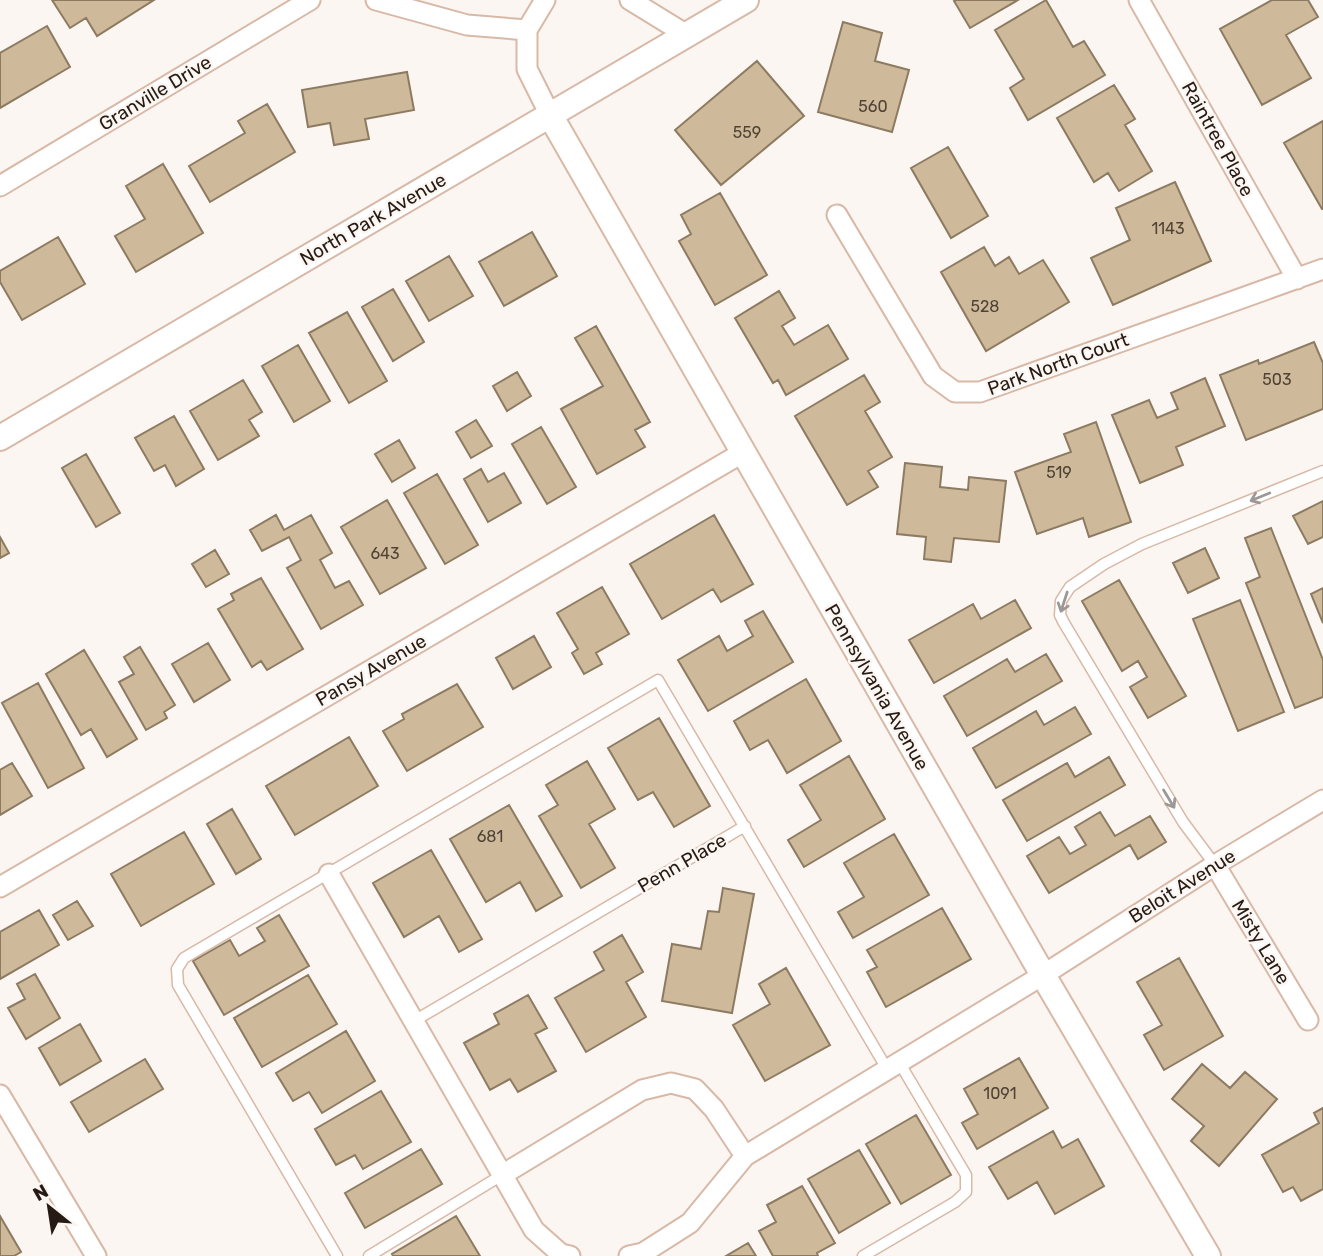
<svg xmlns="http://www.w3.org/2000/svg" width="1323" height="1256" font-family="Rubik,sans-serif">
  <rect width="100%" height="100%" fill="#fcf6f2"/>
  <path fill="#ceba9b" stroke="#8d7b61" stroke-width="2" d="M52,0h102l-57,36 -11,-18 -16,10z
    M956,0h62l-48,28 -16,-27z
    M1046,0l27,47 11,-6 21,34 -77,45 -18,-32 14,-9 -29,-49z
    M1272,0h36l10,17 -32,18 25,43 -49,27 -42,-76z
    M843,22l39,11 -7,28 34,9 -17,62 -74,-20z
    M47,26l23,41 -70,41v-55z
    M757,61l47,55 -83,69 -46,-55z
    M407,72l7,38 -49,9 4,20 -35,6 -4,-22 -22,4 -6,-37z
    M1114,85l21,34 -10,6 27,46 -33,20 -11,-18 -14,9 -37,-64z
    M267,104l28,48 -85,50 -21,-36 56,-33 -7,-12z
    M1323,121v88h-1l-38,-66z
    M948,147l40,69 -37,22 -40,-70z
    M163,164l40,69 -67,39 -21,-36 30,-17 -19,-33z
    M1175,182l36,79 -98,44 -22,-47 39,-18 -14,-32z
    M720,193l47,82 -52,30 -36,-64 12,-7 -10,-19z
    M532,232l25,44 -53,30 -25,-44z
    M58,237l27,47 -63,36 -22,-38v-11z
    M984,247l11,19 14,-9 10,17 24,-14 26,42 -83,49 -45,-79z
    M449,256l24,40 -44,25 -23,-40z
    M393,289l31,53 -31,19 -31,-54z
    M779,291l16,27 -13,8 12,19 34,-20 20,34 -62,36 -8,-15 -5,3 -38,-65z
    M347,312l40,69 -38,22 -40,-70z
    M596,326l54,96 -15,8 10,17 -48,27 -36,-65 42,-23 -28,-48z
    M1314,342l9,21v46l-77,31 -26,-65 38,-15 1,4z
    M298,345l32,56 -36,21 -32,-56z
    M517,372l14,24 -24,15 -14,-25z
    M864,375l16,27 -15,9 27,46 -24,14 10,16 -31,18 -52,-89z
    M1205,378l20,48 -49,21 7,18 -43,18 -28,-68 37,-15 8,18 21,-9 -7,-16z
    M243,380l19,32 -13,8 10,16 -41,24 -28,-49z
    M174,416l30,53 -28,17 -11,-21 -11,6 -19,-33z
    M476,420l16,26 -21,12 -15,-26z
    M1096,422l35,100 -42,15 -6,-19 -46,16 -22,-62 56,-20 -7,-18z
    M541,427l35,60 -29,17 -35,-60z
    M399,440l16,28 -23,14 -17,-28z
    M86,454l34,59 -24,14 -34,-59z
    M905,463l37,4 -2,20 28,3 1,-13 37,4 -7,61 -45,-4 -3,24 -27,-3 2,-22 -29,-3z
    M481,469l7,13 16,-9 17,30 -33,19 -24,-43z
    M437,474l41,71 -33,19 -41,-71z
    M387,500l39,68 -46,26 -39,-67z
    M1323,501v36l-15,7 -15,-28z
    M276,515l8,15 27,-15 21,38 -12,7 15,28 14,-7 14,24 -42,24 -34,-61 14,-8 -12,-23 -27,14 -12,-21z
    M714,515l39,69 -32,18 -8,-13 -51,30 -32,-55z
    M1271,528l52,132v37l-28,11 -49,-125 14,-6 -15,-39z
    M0,537l9,16 -9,5z
    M1205,548l14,30 -31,15 -15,-30z
    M215,550l14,24 -23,13 -14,-23z
    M261,578l42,71 -36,21 -6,-9 -9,6 -34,-58 16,-9 -3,-6z
    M1119,580l67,116 -38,22 -18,-31 17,-10 -9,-16 -16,10 -40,-70z
    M602,587l27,47 -33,19 6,11 -18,10 -12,-21 6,-4 -21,-36z
    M1323,588v35l-12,-29z
    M1015,600l16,28 -97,55 -25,-43 64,-36 8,15z
    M1240,600l44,112 -46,19 -45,-112z
    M763,611l30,51 -85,49 -30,-51 41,-24 8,15 26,-15 -8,-15z
    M534,636l17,31 -38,22 -17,-31z
    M208,643l22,37 -36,22 -22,-38z
    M140,647l35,58 -11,7 3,6 -21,12 -27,-48 15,-8 -10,-17z
    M84,650l53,89 -30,18 -16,-28 -10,6 -35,-61z
    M1046,654l16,27 -95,55 -23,-40 63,-37 8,13z
    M806,679l35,62 -54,32 -19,-33 -18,10 -16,-29z
    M38,683l46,85 -36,20 -46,-85z
    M457,684l26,43 -76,44 -24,-40 21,-12 -2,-5z
    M1075,707l16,27 -95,54 -23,-40 63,-37 8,14z
    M659,718l51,88 -36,21 -21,-35 -15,8 -30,-52z
    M349,737l29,49 -83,49 -29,-49z
    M849,756l36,63 -81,48 -16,-27 33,-20 -21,-35z
    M1109,757l16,28 -98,56 -24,-41 64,-37 8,14z
    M587,761l28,48 -26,15 26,44 -34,20 -42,-72 19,-11 -12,-20z
    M12,763l20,33 -32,19v-45z
    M509,805l53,91 -26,15 -16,-29 -34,20 -36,-63z
    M232,809l29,50 -25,15 -29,-50z
    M1100,812l15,24 35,-20 16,26 -28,17 -8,-14 -81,48 -22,-37 32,-19 11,17 16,-9 -11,-18z
    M184,832l30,52 -73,42 -30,-52z
    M894,834l35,61 -76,43 -15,-26 26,-15 -20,-34z
    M431,850l51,89 -23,13 -20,-36 -35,21 -31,-54z
    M723,888l31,6 -22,119 -70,-12 10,-57 29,5 7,-38 11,1z
    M77,901l16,25 -25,14 -15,-25z
    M942,908l29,51 -85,48 -19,-35 10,-5 -10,-17z
    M39,910l20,35 -59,34v-47z
    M279,915l30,51 -85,49 -31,-54 37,-21 9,16 26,-15 -8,-13z
    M622,935l21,37 -17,10 20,35 -60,35 -31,-54 49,-28 -10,-18z
    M1179,958l44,78 -59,34 -20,-35 18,-10 -25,-43z
    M786,968l44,77 -65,36 -32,-56 37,-21 -11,-20z
    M35,974l25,44 -34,21 -18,-31 17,-9 -8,-15z
    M308,975l29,49 -75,43 -28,-49z
    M528,995l19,33 -12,6 21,37 -38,21 -8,-13 -20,11 -26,-47 35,-19 -5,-10z
    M80,1024l21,37 -41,24 -21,-37z
    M346,1031l29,50 -53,32 -13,-21 -16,9 -17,-28z
    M1019,1058l29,50 -71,41 -15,-26 16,-9 -14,-25z
    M145,1059l18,30 -74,43 -18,-30z
    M1202,1064l28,24 15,-16 32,27 -58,67 -28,-25 13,-15 -32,-27z
    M381,1091l30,51 -48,27 -8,-14 -19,10 -21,-36z
    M1323,1108v81l-22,12 -8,-14 -10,5 -21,-37 57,-32 -5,-10z
    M916,1115l35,60 -50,29 -35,-60z
    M1053,1131l9,17 16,-9 26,47 -49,28 -18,-32 -29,17 -19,-32z
    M421,1149l21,35 -77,44 -20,-35z
    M859,1150l31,53 -51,30 -31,-54z
    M802,1186l33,57 -18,10 1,3h-45l-14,-25 17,-9 -9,-17z
    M0,1216l21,36 -7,4h-14z
    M456,1216l24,40h-87l-1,-2z
    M748,1243l8,13h-30z"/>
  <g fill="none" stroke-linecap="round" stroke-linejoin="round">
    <g stroke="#d8b9a7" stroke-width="13">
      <path id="service" d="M1215,865l-32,-43 -119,-199 -4,-8 1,-14 9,-14 34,-23 38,-20 181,-73
        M414,1021l331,-195
        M337,1256l-159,-271 -1,-16 7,-11 474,-278 229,389
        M369,1256l133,-81
        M863,1256l92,-54 11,-10v-17l-67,-113"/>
    </g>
    <g stroke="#d8b9a7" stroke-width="23">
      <path id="minor" d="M376,0l91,25 60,5
        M545,0l-18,30v39l23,46
        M630,0l57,35
        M1139,0l158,279
        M0,186l310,-186
        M837,215l96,161 22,16h25l343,-123
        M1215,865l93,155
        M329,874l205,356 27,24 9,2
        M0,887l742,-434
        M0,1095l96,161
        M502,1175l140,-85 29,-7 24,6 19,20 31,47
        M629,1256l14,-3 47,-30 55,-67 298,-181 172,-110 108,-65"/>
    </g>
    <g stroke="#d8b9a7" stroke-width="28">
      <path id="tertiary" d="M550,115l493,860 165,281
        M0,438l746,-438"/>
    </g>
    <use href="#service" stroke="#fff" stroke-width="10"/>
    <use href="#minor" stroke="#fff" stroke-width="19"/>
    <use href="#tertiary" stroke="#fff" stroke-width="24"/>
  </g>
  <defs><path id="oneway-shaft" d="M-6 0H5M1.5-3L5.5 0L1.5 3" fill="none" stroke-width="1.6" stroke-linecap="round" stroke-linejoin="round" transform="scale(1.75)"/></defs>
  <g stroke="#9d9895">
    <use href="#oneway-shaft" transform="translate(1260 497) rotate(158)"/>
    <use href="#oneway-shaft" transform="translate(1064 602) rotate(108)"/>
    <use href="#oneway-shaft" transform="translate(1169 799) rotate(59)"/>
  </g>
  <g text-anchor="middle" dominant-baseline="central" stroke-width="5" stroke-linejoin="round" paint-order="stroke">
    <g font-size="16" fill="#504336">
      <text x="873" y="106">560</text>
      <text x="747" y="132">559</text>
      <text x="1168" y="228">1143</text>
      <text x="985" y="306">528</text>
      <text x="1277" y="379">503</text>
      <text x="1059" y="472">519</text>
      <text x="385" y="553">643</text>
      <text x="490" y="836">681</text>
      <text x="1000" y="1093">1091</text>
    </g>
    <g font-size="19" fill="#261b14" stroke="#fcf6f2">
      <text transform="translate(155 93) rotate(-31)">Granville Drive</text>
      <text transform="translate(1218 139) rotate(61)">Raintree Place</text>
      <text transform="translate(373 219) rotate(-30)">North Park Avenue</text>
      <text transform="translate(1058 364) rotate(-20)">Park North Court</text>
      <text transform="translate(371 670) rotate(-30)">Pansy Avenue</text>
      <text transform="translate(877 687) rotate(60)">Pennsylvania Avenue</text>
      <text transform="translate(682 863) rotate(-30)">Penn Place</text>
      <text transform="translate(1182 886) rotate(-32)">Beloit Avenue</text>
      <text transform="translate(1261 942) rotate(59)">Misty Lane</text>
    </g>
  </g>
  <g transform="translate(49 1207) rotate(330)" stroke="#fcf6f2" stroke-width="5" paint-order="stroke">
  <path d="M0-5L12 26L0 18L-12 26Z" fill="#261b14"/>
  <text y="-10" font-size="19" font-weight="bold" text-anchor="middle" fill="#261b14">N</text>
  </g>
</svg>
